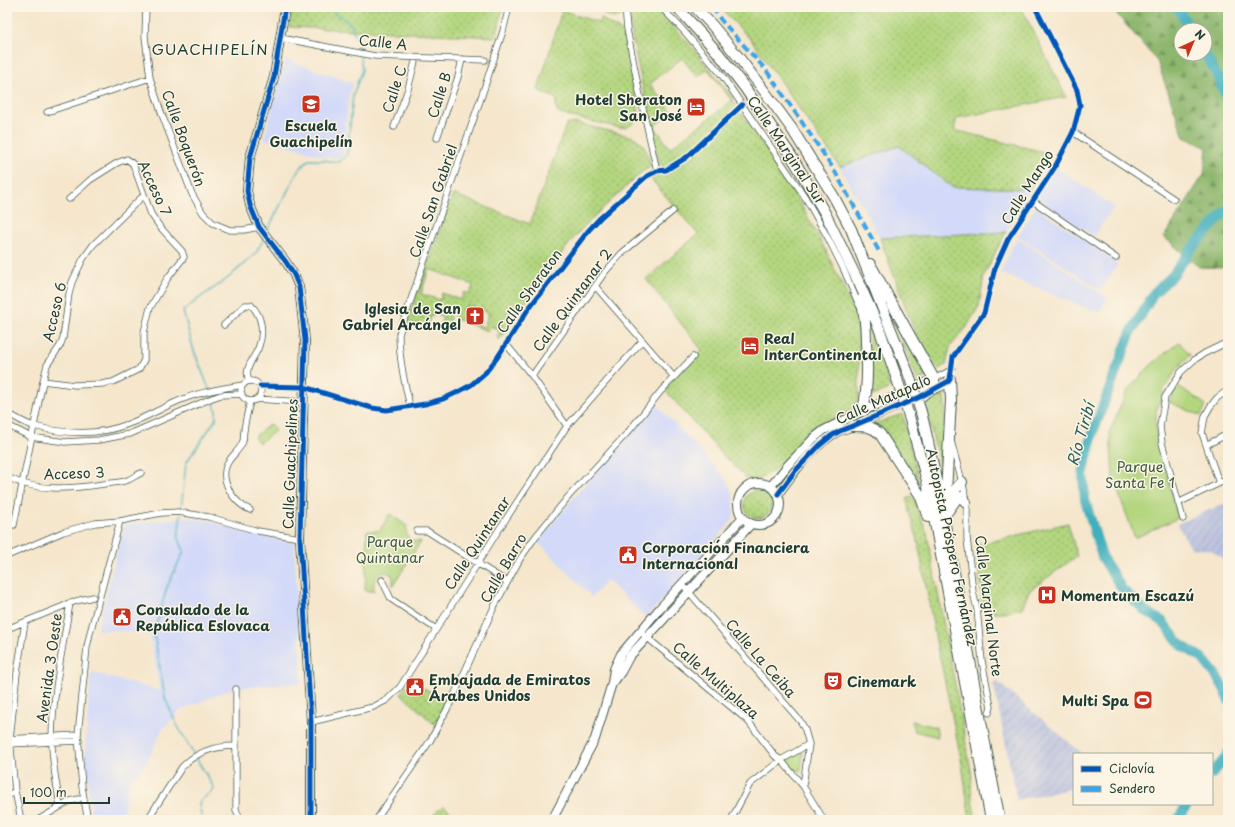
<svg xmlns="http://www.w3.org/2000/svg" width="1235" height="827" font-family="'Playpen Sans',sans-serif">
  <defs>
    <pattern id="industrial-furrows" width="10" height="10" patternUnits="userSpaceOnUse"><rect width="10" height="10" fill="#bcc3de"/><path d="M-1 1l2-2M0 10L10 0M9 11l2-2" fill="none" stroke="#a1a8bf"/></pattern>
    <pattern id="grass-dots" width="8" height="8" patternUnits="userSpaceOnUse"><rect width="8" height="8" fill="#b3d67f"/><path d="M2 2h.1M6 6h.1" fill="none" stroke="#91af69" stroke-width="1.8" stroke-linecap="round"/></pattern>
    <pattern id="forest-firs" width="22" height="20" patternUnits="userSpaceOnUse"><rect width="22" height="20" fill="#8eb76e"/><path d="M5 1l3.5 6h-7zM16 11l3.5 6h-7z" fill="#73965b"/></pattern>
  </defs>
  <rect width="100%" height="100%" fill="#fcf5e5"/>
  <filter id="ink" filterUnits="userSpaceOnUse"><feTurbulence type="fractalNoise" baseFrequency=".025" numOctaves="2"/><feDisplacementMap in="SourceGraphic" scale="8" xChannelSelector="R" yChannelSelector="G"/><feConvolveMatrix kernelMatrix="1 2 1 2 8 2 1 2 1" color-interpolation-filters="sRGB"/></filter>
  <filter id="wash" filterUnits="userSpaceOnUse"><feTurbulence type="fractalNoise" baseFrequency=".012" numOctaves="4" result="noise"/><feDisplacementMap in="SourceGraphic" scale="16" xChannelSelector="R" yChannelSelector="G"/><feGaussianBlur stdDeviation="0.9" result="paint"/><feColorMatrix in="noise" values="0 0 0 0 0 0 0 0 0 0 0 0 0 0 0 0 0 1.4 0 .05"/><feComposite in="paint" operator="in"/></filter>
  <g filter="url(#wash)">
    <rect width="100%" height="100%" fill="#f5e6cc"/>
    <path fill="#d2d9f9" d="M285,59l68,24 -4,11 -6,61 -7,3 -11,-1 -24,-8 -37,-10z
      M899,146l53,41 78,2 -24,43 -126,6 -40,-71z
      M1055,167l59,40 -20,29 -59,-39z
      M1036,207l82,57 -17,26 -83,-54z
      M1017,238l91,60 -9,15 -99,-40z
      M656,404l66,70 5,6 7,17v12l-1,9 -6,9 -81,91 -39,-38 -15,17 -54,-55 34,-42z
      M185,517l25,4 29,10 55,12 8,140 -69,5 -54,23 -17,19 -15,32 -18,22 -7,34 -2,2h-28l-7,-70 6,-78 69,19 -11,-59 -52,-2 27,-105z"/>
    <path fill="url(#industrial-furrows)" d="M1228,502v60l-17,-12 -20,-2 -14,-24z
      M993,682h5l85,72h-9v34l-57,12z"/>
    <path fill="url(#grass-dots)" stroke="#698a5a" fill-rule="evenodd" d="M292,7h211l-7,30 -207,-10z
      M606,7h17l1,8 -10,3 -11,-4z
      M627,7h28l38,41 39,49 4,9c-18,18 -49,54 -72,61l-5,-3 -24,-113zM682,58l15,19 11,-8 24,32 -62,47 -16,-22 18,-14 -22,-28z
      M720,7h301l45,90 -109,21 -3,12 94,23 -18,36 -78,-2 -53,-41 -59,21 -88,-126z
      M562,10l37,13 2,-5 10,7 12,7 16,82c-4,10 -9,13 -19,14l-60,-14 -3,-2 -1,-5 1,-8 -19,-9z
      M740,113l3,2 41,59 40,73 30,63 4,12 1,20v54l-5,13 -7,4 -16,6 -15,9 -41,41 -16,11 -13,-2 -26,-26 -55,-62 12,-15 18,-17 7,-8 -56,-71 52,-45 -48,-56 31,-14 13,-9 39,-37 4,-4z
      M576,123l58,14 10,8 7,20 -2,3 -6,3c-21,20 -44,39 -64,61 -29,34 -54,71 -80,108l-2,-2 3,-8 -10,-4 -2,5 -32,-12 -4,-9h-4l2,8 -5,15 -6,-2 4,-14 -11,-3 -5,13 -20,-6 46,-127 77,30 36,-99zM429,269l44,16 -3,9 -6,-2 -3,8 -19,-7 -2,7 -19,-6zM467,305l22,8 -5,14 -22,-8z
      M1006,232l-22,43 -5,31 -13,22 -16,19 -4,18 -7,4 -9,-8 -14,-26 -36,-97z
      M886,299l42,76 -5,4 -5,2 -18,-44z
      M869,324l13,31 8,33 -19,9 -1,-6z
      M940,394h3c5,8 -1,61 -3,72l-16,-65z
      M902,414l2,5 13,54 1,10 -44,-59z
      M744 504a14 14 0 1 1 28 0a14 14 0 1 1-28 0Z
      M911,496l3,3 13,34 5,28 40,215c-2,16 1,29 4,44h-6l-8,-56 -22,-106 -2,-6 -21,-115 -8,-25 -2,-13z
      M1068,523l9,33 -48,35 -7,17c-8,2 -30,8 -37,1 -1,-2 -2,-4 -3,-6l-5,-58z
      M406,685l14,9 4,-6 24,14 -14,22 -33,-30z
      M444,806l15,14h-29l7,-9z"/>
    <path fill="url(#forest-firs)" stroke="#567a51" fill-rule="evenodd" d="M1111,7h117v261l-29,-1 -35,-30 40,-63 3,-26 -23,-11 -27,-76zM1181,30h24v24h-24z"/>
    <path fill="#b3d67f" stroke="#698a5a" d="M1179,342l11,13 -12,13 -13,19 -9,25v20l22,86 -43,20 -22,-60 -3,-47 17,-40 24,-26z
      M1177,385l29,20 -5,11 -32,-14z
      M270,424l5,7 -16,12 -5,-6z
      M390,514l17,12c-3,11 4,17 14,15l-28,45v-8l-2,-4 -6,-2c-10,2 -12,9 -11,19h-9l2,-60h12z
      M912,721l24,6 2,10 -24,-6z
      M801,751l2,2 -2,17 -5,1 -9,-8v-3z"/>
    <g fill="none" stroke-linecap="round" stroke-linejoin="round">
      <path stroke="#41afbe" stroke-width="1.5" d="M331,7l1,3 19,15 8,20 1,6
        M267,231l31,-60 10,-11h14l16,2 9,-7 6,-60 9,-25 -2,-15
        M209,389l-15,-38 -11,-40 18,-14 26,-18 29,-26 8,-15
        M181,510l5,-47 30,-44v-9l-3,-10
        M181,514l-3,23 6,14 -17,36 -13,46 11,65 11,25 18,32
        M196,758l17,28 1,3c-3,6 -12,8 -15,14l3,17"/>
      <path stroke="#41afbe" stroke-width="10" d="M1177,7l14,23
        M1205,54l14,25 9,23
        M1228,209l-36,39 -19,27 -19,18 -23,39 -38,100 -10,42 2,26 17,57 21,33 21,20 18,11 19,24 21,13 13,16 11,18 2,8
        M1212,774l16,-19v-2
        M1178,820l2,-4 8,-12"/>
    </g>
  </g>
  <g filter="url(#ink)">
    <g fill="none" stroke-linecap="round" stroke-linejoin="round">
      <g stroke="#3f564b" stroke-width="7">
        <path id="street" d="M146,7l-1,29 5,42 11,34 31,82 11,19 10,10 17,7h14l15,-3
          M625,7l2,22 12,62 18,80
          M661,7l21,22 39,45 84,123 23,41 15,30 16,37
          M280,38l95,18 110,4
          M47,112l103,-34
          M394,127l14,-38 8,-31
          M1073,132l101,67
          M437,138l21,-61 4,-18
          M1033,201l83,57
          M596,287l78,90
          M224,325l21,-20h6c11,11 13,27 8,41 -4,12 -16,22 -10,35
          M506,344l26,32 35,50
          M532,376l73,-104 17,-19 51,-42
          M934,379l12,-6 6,-5
          M949,380l4,-23 31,-44 11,-45 13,-29 47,-72 18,-35 7,-27 -3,-15 -42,-83
          M241 391a10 10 0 1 1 20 0a10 10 0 1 1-20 0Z
          M43,381l32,4 27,-1 11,-2 26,-13 5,-9v-28l6,-24 17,-29 17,-22 -2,-6 -22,-24 -9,-13 -18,-50 -6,-5 -10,4 -27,17 -21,19
          M260,386l44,1 68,21 15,2 38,-6 18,-5 15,-7 13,-7 15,-13 11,-14 32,-50 59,-77 12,-13 47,-42 10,-5 9,-1 21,-13 55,-52
          M256,399l47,3
          M250,401c-2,10 -5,20 -6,30 -1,3 0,7 -1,10 -2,8 -12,15 -16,23 -8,17 7,39 23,46
          M410,406c-6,-24 -11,-48 -11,-72l84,-242 20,-61 6,-24
          M7,413c8,4 18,11 27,13 29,8 65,10 94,-2 20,-7 38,-19 58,-26 18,-7 37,-10 57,-13
          M7,425l24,12 34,5 34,-2 31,-6 82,-36 9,-3 21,-1
          M951,441l13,48 3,20v29l6,54 4,17 5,52 9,46 -2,6
          M1206,445l22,-11
          M7,477c29,15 65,12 97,7 7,-1 16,-1 24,-4 4,-2 9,-5 13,-7
          M1219,483l-17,-50 3,-17 5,-9 7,-9 11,-8
          M1178,503l50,-24
          M1183,519l-21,-76 -2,-17 5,-29 16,-25 13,-12 11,-7 23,-11
          M14,525l29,-144 4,-16 13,-19 3,-8 6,-44 3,-12 11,-23 10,-14 51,-50
          M417,531h10l80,51
          M7,556l56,-24 32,-9 25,-2 41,-8 17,-1 31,5 49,14 42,7
          M382,580l9,19 45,30
          M682,584l119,138 4,8 4,14 -6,42
          M7,629l69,-28 17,-4
          M644,635l104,86 27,35 6,4 22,26 21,34
          M236,689v121l5,10
          M311,722l62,-15 14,-7 13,-13 98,-156 69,-105 75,-85
          M7,739l71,-4
          M7,744l72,-3
          M7,796l8,-5
          M60,807c-3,-23 -9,-47 -8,-70 1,-45 11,-90 18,-134
          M87,816l-5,-29 -4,-52 9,-88 3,-14 30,-112
          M21,820l-6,-29 -5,-52 7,-66 8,-51
          M38,820l32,-19 9,-2
          M147,820l35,-53c14,-15 33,-21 54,-21
          M376,820l54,-79 22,-41 42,-93 26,-48 16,-23 33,-40 60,-65 32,-40 32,-34
          M731,820l19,-36 31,-24 28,-16"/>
      </g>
      <g stroke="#3f564b" stroke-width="10">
        <path id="secondary" d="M285,7l-11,70 -24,81 -3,33 3,14 9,22 27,35 8,13 5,12 6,53 -5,198 11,184v98
          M738 504a21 21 0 1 1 42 0a21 21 0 1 1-42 0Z
          M771,486l17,-21 26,-27 10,-8 39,-19 71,-32
          M778,494c15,-21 37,-51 61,-63 4,-2 10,-3 14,-5l91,-41
          M613,683l8,-11 8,-15 122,-133
          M552,820l43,-81 17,-56 2,-14 7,-15 39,-46 83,-91"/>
      </g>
      <g stroke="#3f564b" stroke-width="12">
        <path id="highway" d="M677,7l42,47 26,34 47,69 19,32 15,26 33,68 20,45 18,51
          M695,7l17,18 28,34 25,33 27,37 42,68 17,32 58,146
          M870,264l64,115v7l-14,11
          M861,300c4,14 5,28 5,43 2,24 2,44 -3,68
          M921,412c10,39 17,79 25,118 19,97 34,194 54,290
          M909,416l18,65 64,339
          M853,426c12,0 19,0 27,8l40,61 8,22
          M946,500l16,-18
          M947,507l-1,-14 5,-93 -1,-21
          M947,512l10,-14 4,-1 5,5"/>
      </g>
      <use href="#street" stroke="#fff" stroke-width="5.5"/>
      <use href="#secondary" stroke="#fff" stroke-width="8"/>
      <use href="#highway" stroke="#fff" stroke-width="10"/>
      <g stroke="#3f564b" stroke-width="12" stroke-linecap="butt">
        <path id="highway-bridge" d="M909,375l12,37
          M897,379l12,37"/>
      </g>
      <use href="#highway-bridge" stroke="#fff" stroke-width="10"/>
      <path stroke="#3da4eb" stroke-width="4" stroke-dasharray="8 4" stroke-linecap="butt" d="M712,7l9,13 45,50 33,48 34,50 47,85"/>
      <g stroke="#fcf5e5" stroke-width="8">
        <path id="cycleway" d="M285,7l-11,70 -24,81 -3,33 3,14 9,22 27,35 8,13 5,12 6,53 -5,198 11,184v98
          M260,386l44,1 68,21 15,2 38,-6 18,-5 15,-7 13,-7 15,-13 11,-14 32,-50 59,-77 12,-13 47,-42 10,-5 9,-1 21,-13 55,-52
          M778,494l17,-23 25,-26 11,-9 9,-5 13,-5 67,-29 29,-16 1,-2 3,-22 31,-44 11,-45 13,-29 47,-72 18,-35 7,-27 -3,-15 -42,-83"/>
      </g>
      <use href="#cycleway" stroke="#0057b8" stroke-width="5"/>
    </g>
  </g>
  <defs>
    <g id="school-square" transform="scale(1)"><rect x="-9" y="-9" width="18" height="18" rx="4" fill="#c8321e" stroke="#fcf5e5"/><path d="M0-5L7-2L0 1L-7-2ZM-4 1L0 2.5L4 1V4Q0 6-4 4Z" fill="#fff"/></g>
    <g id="hotel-square" transform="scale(1)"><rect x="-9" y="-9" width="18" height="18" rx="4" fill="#c8321e" stroke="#fcf5e5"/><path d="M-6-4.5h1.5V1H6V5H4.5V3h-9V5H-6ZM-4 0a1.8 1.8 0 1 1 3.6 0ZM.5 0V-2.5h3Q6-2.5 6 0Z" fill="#fff"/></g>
    <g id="church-square" transform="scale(1)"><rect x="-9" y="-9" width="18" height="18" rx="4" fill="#c8321e" stroke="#fcf5e5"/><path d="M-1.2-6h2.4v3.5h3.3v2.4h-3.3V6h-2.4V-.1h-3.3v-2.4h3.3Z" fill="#fff"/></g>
    <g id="civic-square" transform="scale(1)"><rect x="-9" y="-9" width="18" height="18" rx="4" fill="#c8321e" stroke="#fcf5e5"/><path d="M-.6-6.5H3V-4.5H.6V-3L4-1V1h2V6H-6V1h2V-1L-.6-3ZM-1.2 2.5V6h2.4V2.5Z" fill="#fff"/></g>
    <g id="hospital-square" transform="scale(1)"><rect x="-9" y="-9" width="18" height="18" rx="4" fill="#c8321e" stroke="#fcf5e5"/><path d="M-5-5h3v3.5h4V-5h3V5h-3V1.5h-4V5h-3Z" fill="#fff"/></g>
    <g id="theatre-square" transform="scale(1)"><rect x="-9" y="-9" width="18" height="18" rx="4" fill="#c8321e" stroke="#fcf5e5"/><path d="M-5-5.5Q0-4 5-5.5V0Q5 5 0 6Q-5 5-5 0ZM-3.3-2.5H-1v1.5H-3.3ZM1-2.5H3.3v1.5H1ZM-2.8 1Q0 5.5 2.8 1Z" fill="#fff"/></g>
    <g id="stadium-square" transform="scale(1)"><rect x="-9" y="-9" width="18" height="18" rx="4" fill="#c8321e" stroke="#fcf5e5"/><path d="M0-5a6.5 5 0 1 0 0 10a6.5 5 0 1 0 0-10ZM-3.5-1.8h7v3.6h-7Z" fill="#fff"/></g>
  </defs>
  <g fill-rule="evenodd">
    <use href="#school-square" x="311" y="104"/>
    <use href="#hotel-square" x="696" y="107"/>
    <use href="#church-square" x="475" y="316"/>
    <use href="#hotel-square" x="750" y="346"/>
    <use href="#civic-square" x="628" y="555"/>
    <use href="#hospital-square" x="1047" y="595"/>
    <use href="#civic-square" x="122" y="617"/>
    <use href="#theatre-square" x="833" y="681"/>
    <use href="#civic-square" x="415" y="687"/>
    <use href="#stadium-square" x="1143" y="700"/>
  </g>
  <g text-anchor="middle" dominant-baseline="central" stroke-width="3" stroke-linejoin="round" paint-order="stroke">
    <g font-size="14" fill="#1f3d34" stroke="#fcf5e5">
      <text transform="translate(383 42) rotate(6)">Calle A</text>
      <text transform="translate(394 89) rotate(-72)">Calle C</text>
      <text transform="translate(439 95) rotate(-72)">Calle B</text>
      <text transform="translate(184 138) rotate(70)">Calle Boquerón</text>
      <text transform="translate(787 150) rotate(56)">Calle Marginal Sur</text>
      <text transform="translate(1027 187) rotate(-58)">Calle Mango</text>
      <text transform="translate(155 188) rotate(65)">Acceso 7</text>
      <text transform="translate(433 201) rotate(-71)">Calle San Gabriel</text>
      <text transform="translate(529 291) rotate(-54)">Calle Sheraton</text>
      <text transform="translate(572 300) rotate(-54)">Calle Quintanar 2</text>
      <text transform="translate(54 312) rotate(-77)">Acceso 6</text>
      <text transform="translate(883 399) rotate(-24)">Calle Matapalo</text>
      <text transform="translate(290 464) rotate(-88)">Calle Guachipelines</text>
      <text transform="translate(74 473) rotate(-2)">Acceso 3</text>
      <text transform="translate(477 543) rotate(-57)">Calle Quintanar</text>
      <text transform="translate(952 547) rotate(78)">Autopista Próspero Fernández</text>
      <text transform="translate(503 568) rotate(-60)">Calle Barro</text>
      <text transform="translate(989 606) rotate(83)">Calle Marginal Norte</text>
      <text transform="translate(761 658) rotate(49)">Calle La Ceiba</text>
      <text transform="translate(49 668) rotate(-82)">Avenida 3 Oeste</text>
      <text transform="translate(716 680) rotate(41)">Calle Multiplaza</text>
    </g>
    <g font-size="14" font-weight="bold" fill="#1f3d34" stroke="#fcf5e5" text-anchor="start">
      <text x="682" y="99" text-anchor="end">Hotel Sheraton<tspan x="682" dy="16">San José</tspan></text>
      <text x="311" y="125" text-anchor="middle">Escuela<tspan x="311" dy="16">Guachipelín</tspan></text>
      <text x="461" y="308" text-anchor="end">Iglesia de San<tspan x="461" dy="16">Gabriel Arcángel</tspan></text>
      <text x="764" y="338">Real<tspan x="764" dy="16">InterContinental</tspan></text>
      <text x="642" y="547">Corporación Financiera<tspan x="642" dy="16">Internacional</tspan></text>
      <text x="1061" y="595">Momentum Escazú</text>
      <text x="136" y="609">Consulado de la<tspan x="136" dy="16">República Eslovaca</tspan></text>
      <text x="429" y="679">Embajada de Emiratos<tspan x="429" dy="16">Árabes Unidos</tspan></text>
      <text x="847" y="681">Cinemark</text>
      <text x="1129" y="700" text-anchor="end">Multi Spa</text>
    </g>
    <g font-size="14" fill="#3d5c43" stroke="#fcf5e5">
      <text x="1140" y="466">Parque<tspan x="1140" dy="16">Santa Fe 1</tspan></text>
      <text x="390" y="541">Parque<tspan x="390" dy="16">Quintanar</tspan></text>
    </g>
    <g font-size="15" letter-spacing="1" fill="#1f3d34" stroke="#fcf5e5">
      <text x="210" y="48">GUACHIPELÍN</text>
    </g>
    <g font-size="15" font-style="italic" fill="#295f5d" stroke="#fcf5e5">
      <text transform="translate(1080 434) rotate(-74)">Río Tiribí</text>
    </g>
  </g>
  <rect width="1235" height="827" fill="none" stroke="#fcf5e5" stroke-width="24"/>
  <rect x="1073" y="753" width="140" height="52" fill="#fcf5e5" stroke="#a4ab9e"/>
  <rect x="1081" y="766" width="20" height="6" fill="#0057b8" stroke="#a4ab9e"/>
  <text x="1109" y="773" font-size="12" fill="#1f3d34">Ciclovía</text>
  <rect x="1081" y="786" width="20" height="6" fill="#3da4eb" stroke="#a4ab9e"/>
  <text x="1109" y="793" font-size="12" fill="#1f3d34">Sendero</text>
  <g transform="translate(1193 42) rotate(44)"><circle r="19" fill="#fcf5e5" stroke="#a4ab9e"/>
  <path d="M0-3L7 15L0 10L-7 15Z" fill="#c8321e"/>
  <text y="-6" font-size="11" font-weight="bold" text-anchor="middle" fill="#1f3d34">N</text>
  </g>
  <path d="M24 797v6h85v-6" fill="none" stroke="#1f3d34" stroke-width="2"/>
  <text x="30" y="797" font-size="12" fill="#1f3d34" stroke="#fcf5e5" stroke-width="3" paint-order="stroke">100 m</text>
</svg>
